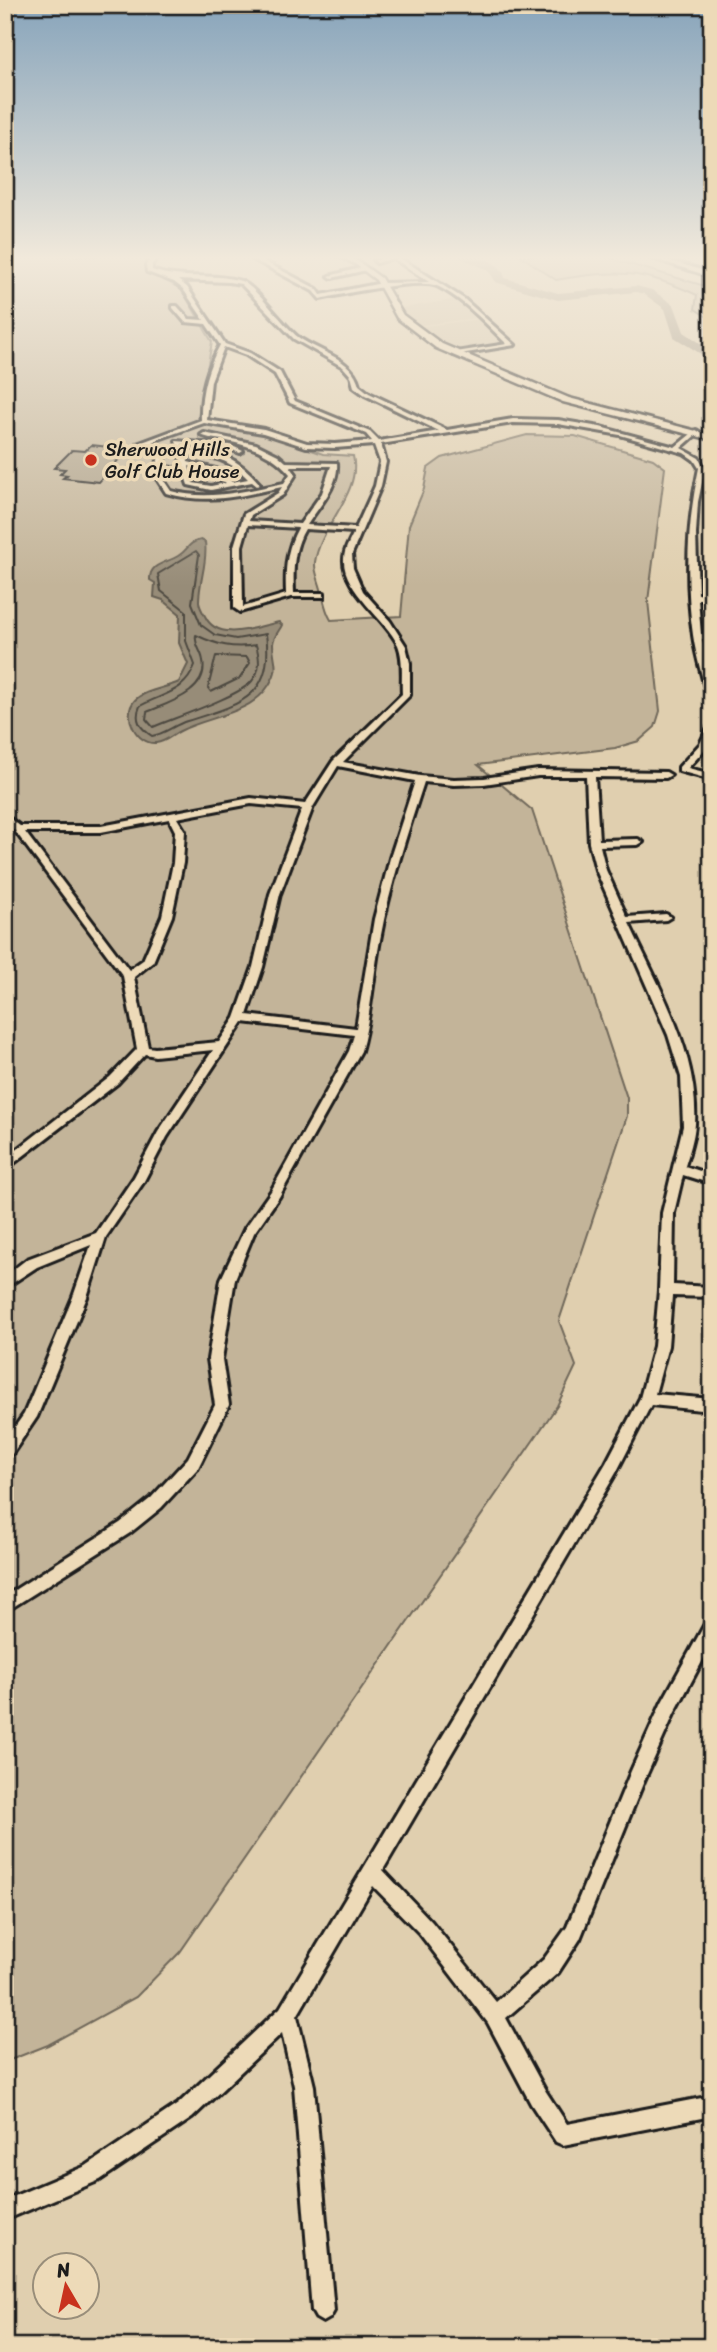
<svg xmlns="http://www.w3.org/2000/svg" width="717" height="2352" font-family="Sriracha,sans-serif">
  <rect width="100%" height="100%" fill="#e0cfaf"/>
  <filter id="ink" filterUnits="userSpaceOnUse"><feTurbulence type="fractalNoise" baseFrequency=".0143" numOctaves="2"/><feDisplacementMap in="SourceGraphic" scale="14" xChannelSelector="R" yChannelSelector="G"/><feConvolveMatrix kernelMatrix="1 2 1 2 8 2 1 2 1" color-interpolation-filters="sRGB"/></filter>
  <g filter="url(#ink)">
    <path fill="#d1c1a3" d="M458,299l19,19 -62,8 -19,-17z
      M480,319l29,25 -53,9 -26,-14 -14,-12z"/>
    <path fill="#c3b499" stroke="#70685a" stroke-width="2" d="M5,256h144l-4,13 37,21 30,52 -14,76 8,5 51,8 66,23 30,2c9,37 -33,70 -38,106 -1,8 4,19 6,27 3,12 4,21 10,31l70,-4 8,-91 15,-36 4,-21 14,-10 85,-23 48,1 78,23 12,9 -17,133 12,110 -5,16 -16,14 -24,7 -137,17 54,45 95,288v18l-68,205 17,45 -19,40 -377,546 -44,45 -88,48 -43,17z
      M521,256h81l110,32v32l-17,-11 2,-14c-56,-26 -81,-25 -141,-15z"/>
    <path fill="#978c78" stroke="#665f53" stroke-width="2" d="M201,540l4,2c3,20 -6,39 -6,59 0,5 3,10 6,15 13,28 53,10 74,6l3,3c-2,5 -9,12 -9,19 0,18 8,22 -4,41 -19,30 -60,31 -89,46 -8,4 -14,11 -24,12 -19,2 -35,-28 -21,-43 10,-10 31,-12 44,-18l9,-18 -9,-21 1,-29 -17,-14 -9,-3 1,-14 -5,-3c-1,-17 17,-17 28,-24 12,-7 8,-13 23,-16z"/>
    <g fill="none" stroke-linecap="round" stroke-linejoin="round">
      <path stroke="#4d4941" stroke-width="2" d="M196,551l3,4 -7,48 9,22 14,10 21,4 30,-5c9,64 -28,71 -79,87 -13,4 -22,13 -35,15 -12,-8 -18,-16 -12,-30 23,-13 45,-13 55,-41l-9,-24v-30l-25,-20 -3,-17z
        M196,635c21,10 37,14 60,10 4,13 5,25 -4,36 -12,15 -78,37 -99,46l-7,-8 1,-7c21,-9 62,-20 56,-51 -1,-10 -9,-16 -7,-26z
        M216,656l31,1 3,6 -10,15 -29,14 -3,-4z"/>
      <path fill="#978c78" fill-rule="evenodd" d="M459,256c16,0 42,3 46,22l53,15 78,-7 16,4 22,15 10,27 28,19v10l-38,-24 -9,-28 -21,-15 -8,-2 -78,8 -63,-18c-5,-17 -22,-16 -36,-26z"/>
    </g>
    <path fill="#ada088" stroke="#1c1c1c" stroke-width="2" d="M91,445l37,4 -29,33 -36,-4 4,-3 -7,-1 5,-5 -11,-1 18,-18 13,1z"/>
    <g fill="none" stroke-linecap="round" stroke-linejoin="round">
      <g stroke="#1c1c1c" stroke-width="6">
        <path id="minor" d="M152,256h5l-5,9v5c30,11 60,2 89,11 14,5 43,45 57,56 20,15 55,21 61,48l10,8 78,37 66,-11 45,1 42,7 75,20 21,-17 2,1v2l-17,15 18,10 6,10 -7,34 -2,32 2,60 14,1v4h-14l3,35 11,1v4h-10l10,41v21l-4,-2c-5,-21 -12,-42 -15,-64 -8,-55 -6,-112 6,-167l-5,-8 -10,-7 -64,-18 -62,-11 -45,-1 -132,21 5,18 -5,24 -29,68 1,14 10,23 27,30 16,25 4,17v32l-67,67 77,14 34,3 30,-1 54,-8 128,2 5,3 -5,3 -71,-1 4,63 39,-1 5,3 -5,3 -38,1 6,24 21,47 39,-3 5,3 -5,3 -37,3c29,63 70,130 66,201 -1,14 -6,29 -10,42l27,9v9l-29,-9 -9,38 -1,72 39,2v10l-40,-1 -4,50 -13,48 57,5v12l-61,-6 -35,68 -233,397 49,52 64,80 48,-43 23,-32 64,-156 31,-69 44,-80 6,-2v23l-38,71 -30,67 -64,158 -22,34 -52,45 39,72 22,34 145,-28v20l-149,29 -7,-3 -25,-38 -43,-81 -68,-89 -47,-48 -76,130 17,70 20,225 -4,7 -7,4 -7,-4 -4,-7 -18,-225 -12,-53 -90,85 -92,62 -95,40v-20l81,-34 92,-62 102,-96 326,-545 34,-65 14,-52 5,-56 3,-77 21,-87 -2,-49 -13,-42 -72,-165 -7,-27 -3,-67h-48l-54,8 -30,1 -30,-3c-17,52 -34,104 -44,158 -7,37 -9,76 -19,111l-82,146 -25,36 -19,46 -13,80 7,46 -31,63 -37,40 -31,25 -125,79v-16l115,-73 31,-25 37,-40 27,-53 -7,-46 13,-80 24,-51 26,-37 78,-140 5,-16 -111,-13 -76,115 -24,46 -37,54 -19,60 -50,120 -27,40 -5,2v-18l19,-27 49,-117 18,-52 -54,22 -32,21v-12l22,-17 69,-26 38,-56 24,-45 55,-82 -58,6 -10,-2 -27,29 -113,87v-11l105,-82 27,-28 -14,-73 -108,-145 -10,-8v-8l15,11h81l150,-28 54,6 28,-43 69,-67c-1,-16 2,-34 -4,-49 -13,-28 -62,-59 -53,-93 2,-7 6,-14 9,-20l-49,-3c-12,20 -12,41 -11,64h30v4h-33l-51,15 -6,-4v-62l10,-32 34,-21 4,-6c-42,9 -74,18 -116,6l-9,-14 1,-22 -8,-9 -13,-4 64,-24c-1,-26 6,-52 19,-75l-14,-21 -21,-2 -12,-14v-2h4l12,13 15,1 -21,-31 -9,-7 -27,-10 -1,-7zM178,280l51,2 12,2 53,55 49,28 8,9 3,11 11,8 74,36 -60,10 -9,-9 -75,-31 -15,-29 -30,-19 -25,-9 -38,-57zM224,347l22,8 29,19 15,29 76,31 6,7 -37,3 -28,-1 -43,-14 -57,-9 4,-39zM204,423l59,10 43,14 29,1 39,-3 6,17 -5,24 -19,42 -49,-3c12,-19 32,-39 30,-62l-51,-1 -8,-7 -22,-11 -52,-11 -3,2c8,4 18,4 26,6 25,5 46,13 63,33l-6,9c-38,8 -75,18 -113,8l-8,-12 1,-8 20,2 4,12 23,5 41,-8 5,4 3,-2c-23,-27 -39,-33 -75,-33l-3,-7 47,5 11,4 3,-2 -13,-6 -54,-4 7,28 -19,-2v-10l-10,-11 -4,-1 9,-6zM187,455c26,0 43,5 61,24l-16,3 -13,-12 -31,-8zM189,466l25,7 12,10 -15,3 -18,-3zM290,466h41l-9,27 -22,31 -51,-3 2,-6 32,-20 13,-21zM248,525l50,3c-12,21 -13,42 -12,66l-43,13 -1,-61zM338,766l77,15 -25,77 -16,61 -18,109 -109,-13 16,-48 17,-73 33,-87zM251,804l51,5 -32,85 -17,73 -18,51 -16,24 -64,6 -7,-1 -14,-70 19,-15 19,-46 11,-53 2,-32 -8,-13zM169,819l6,12 -2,32 -11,53 -19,44 -14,10 -104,-138h76z
          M247,256h7l63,33 4,6 61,-12 47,-1 -36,-24 -16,5 -3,-2 15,-5h8l67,43 51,46 -61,10 2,-3 51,-8c-21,-20 -43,-45 -70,-58 -18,-8 -95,8 -117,13l-7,-8z
          M645,256h9l58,17v4z
          M364,267l2,3 -34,8 -3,-2z
          M712,724c0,22 -10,28 -24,44l24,6v6l-33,-9v-4l21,-23 8,-17z"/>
      </g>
      <g stroke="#1c1c1c" stroke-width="5">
        <path id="tertiary" d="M338,256h9l12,6 22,16 22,37 39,29 127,54 143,37v5l-149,-38 -127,-54 -39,-30 -21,-38 -21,-16z"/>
      </g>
      <use href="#minor" fill="#eddab8" fill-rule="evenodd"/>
      <use href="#tertiary" fill="#eddab8" fill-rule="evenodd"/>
    </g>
  </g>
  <linearGradient id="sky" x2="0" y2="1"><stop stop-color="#87a4bb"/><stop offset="0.44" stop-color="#f1e9db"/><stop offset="1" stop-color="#f1e9db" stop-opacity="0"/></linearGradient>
  <rect width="717" height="586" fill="url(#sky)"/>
  <circle fill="#c8321e" stroke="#eddab8" stroke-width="2.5" cx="91" cy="460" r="7"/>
  <g text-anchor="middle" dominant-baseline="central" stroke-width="7" stroke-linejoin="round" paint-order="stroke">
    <g font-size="19" fill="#1c1c1c" stroke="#eddab8" text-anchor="start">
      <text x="105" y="449">Sherwood Hills<tspan x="105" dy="22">Golf Club House</tspan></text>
    </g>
  </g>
  <rect width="717" height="2352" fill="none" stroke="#eddab8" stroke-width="28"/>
  <rect x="14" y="14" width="689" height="2324" fill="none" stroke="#1c1c1c" stroke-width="2.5" filter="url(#ink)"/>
  <g transform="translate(66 2286) rotate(351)"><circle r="33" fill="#eddab8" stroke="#998e7a" stroke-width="2"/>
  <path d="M0-5L12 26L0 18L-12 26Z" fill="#c8321e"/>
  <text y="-10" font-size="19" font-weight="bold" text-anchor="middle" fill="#1c1c1c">N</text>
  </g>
</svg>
